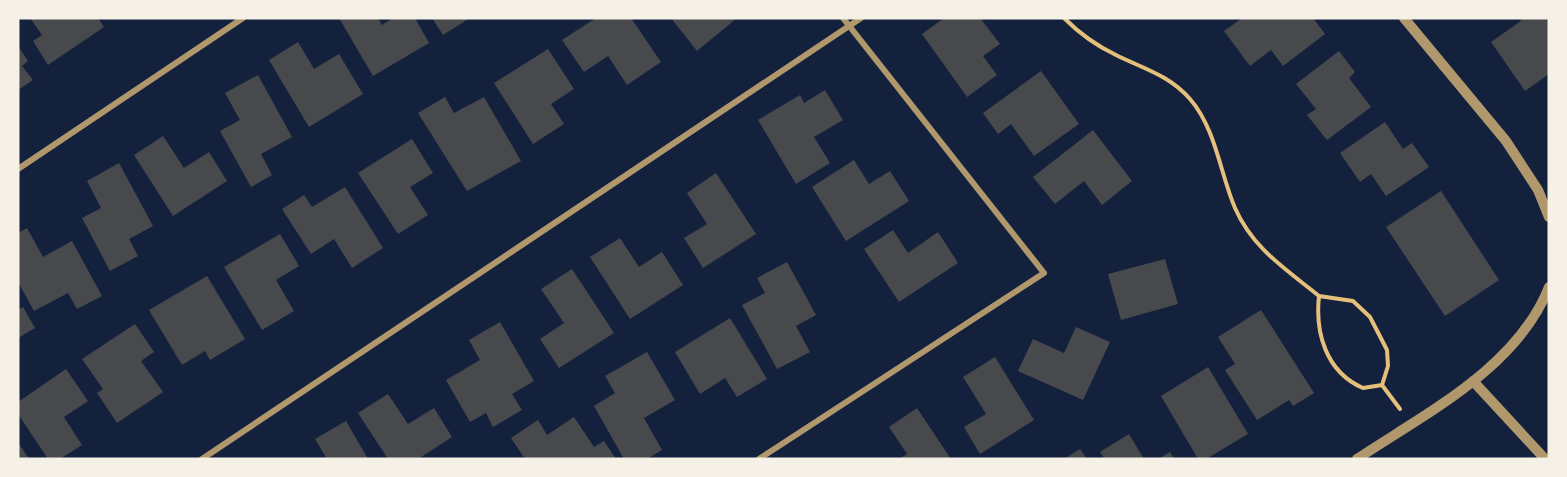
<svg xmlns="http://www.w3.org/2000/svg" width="1567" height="477" font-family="'Work Sans',sans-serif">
  <rect width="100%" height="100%" fill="#14213d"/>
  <path fill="#48494c" d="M30,18h68l6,9 -56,38 -15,-24 9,-6z
    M339,18h39l4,7 11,-7h22l14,25 -56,33z
    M432,18h38l-27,17z
    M596,18h35l30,44 -34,23 -19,-29 -24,16 -22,-32z
    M671,18h66l-40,33z
    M944,18h39l-2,1 19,25 -17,12 14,19 -30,22 -45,-63z
    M1242,18h71l12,16 -42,32 -12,-16 -21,16 -26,-35z
    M1519,18h30v56l-24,17 -34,-49 30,-21z
    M298,42l16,27 25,-15 24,40 -54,33 -40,-67z
    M18,46l10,15 -6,5 11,14 -15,10z
    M548,49l26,40 -23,15 13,20 -31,20 -39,-61z
    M1339,51l16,21 -6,6 22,29 -44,33 -20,-25 9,-6 -20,-25z
    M1041,71l38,53 -45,32 -23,-32 -13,10 -15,-21z
    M258,75l34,62 -31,17 11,21 -21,12 -31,-56 20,-11 -15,-27z
    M825,90l18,30 -29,17 16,26 -34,21 -38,-64 42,-25 4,8z
    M445,97l9,16 30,-16 37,64 -54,30 -49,-78z
    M1385,122l18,27 9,-6 17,24 -43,29 -15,-22 -11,8 -20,-29z
    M1093,130l39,51 -30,24 -18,-24 -29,23 -22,-27z
    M163,136l21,32 25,-16 18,29 -54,35 -39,-61z
    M412,139l21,34 -23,14 18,28 -30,19 -40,-61z
    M854,160l15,24 21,-13 19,30 -63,40 -34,-54z
    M119,163l34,63 -24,13 9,17 -28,15 -28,-53 19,-10 -14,-27z
    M716,173l40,61 -53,34 -19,-30 23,-14 -20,-31z
    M345,187l38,61 -31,20 -18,-29 -23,15 -29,-45 22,-14 8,12z
    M1441,191l58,89 -54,36 -59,-89z
    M27,228l16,29 29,-16 30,55 -25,13 -9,-16 -34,18 -16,-29v-49z
    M893,230l15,23 30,-21 20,31 -59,39 -35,-53z
    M280,234l19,32 -23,14 18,31 -32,19 -38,-63z
    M620,238l19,29 23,-15 21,33 -53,34 -40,-62z
    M1165,259l13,45 -57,16 -13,-46z
    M787,262l29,53 -20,11 14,26 -33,17 -35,-64 23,-12 -8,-15z
    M572,269l42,64 -55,35 -19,-29 24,-16 -23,-34z
    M207,276l38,63 -35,21 -5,-9 -23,14 -33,-55z
    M23,307l12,21 -17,10v-28z
    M1261,310l53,83 -21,13 -4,-6 -32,20 -32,-50 10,-6 -17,-27z
    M730,318l37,61 -30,18 -12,-19 -25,16 -25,-42z
    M500,322l34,59 -22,13 10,16 -29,17 -7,-14 -16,9 -24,-42 34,-20 -11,-20z
    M135,324l19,28 -13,9 22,31 -46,31 -20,-30 6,-4 -21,-30z
    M1076,327l34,15 -27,58 -65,-29 15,-32 31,14z
    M647,352l28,48 -31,18 18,32 -15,9h-23l-30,-53 21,-13 -10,-17z
    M995,357l39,63 -54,34 -16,-27 22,-13 -23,-37z
    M1208,367l40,67 -42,25h-8l-37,-63z
    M66,369l22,32 -24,16 18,28 -22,14h-12l-30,-45v-12z
    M388,394l20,30 26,-16 18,29 -34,22h-30l-30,-46z
    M917,408l34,51h-52l8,-5 -18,-27z
    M574,417l20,30 10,-6 12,18h-91l-14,-21 27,-18 9,15z
    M346,421l22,38h-41l-12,-20z
    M1129,434l15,25h-39l-5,-7z
    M18,442l11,17h-11z
    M1080,449l7,10h-23z
    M1170,452l4,7h-16z"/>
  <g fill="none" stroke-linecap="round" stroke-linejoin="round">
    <path stroke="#e5c07b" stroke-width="4" d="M1064,18c15,15 33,28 52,37 28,14 53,20 74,44 26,30 30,74 45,109 18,41 51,61 84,88 -4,37 7,76 44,92l19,-3 18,24
      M1319,296l34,5 17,16 17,33 1,16 -6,19"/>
    <path stroke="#b1986c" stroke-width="6" d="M18,169l225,-151
      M202,459l659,-441
      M759,459l285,-186 -201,-255"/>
    <path stroke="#b1986c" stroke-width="10" d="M1404,18l102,123 32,49 11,27
      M1473,381l72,78
      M1357,459c69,-46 160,-91 192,-172"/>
  </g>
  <rect width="1567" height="477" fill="none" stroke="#f6f1e7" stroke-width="39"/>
</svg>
